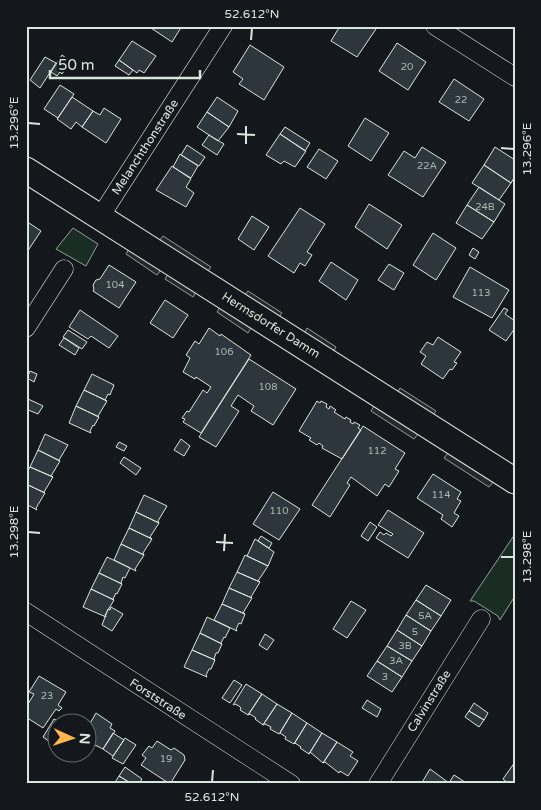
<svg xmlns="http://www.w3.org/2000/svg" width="541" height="810" font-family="'Varela Round',sans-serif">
  <rect width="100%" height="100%" fill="#14181c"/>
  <path fill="#1a2d24" stroke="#939e99" d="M73,228l25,16 -12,22 -30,-17z
    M515,534v62l-15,24 -2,-4 -24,-15h-4z"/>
  <path fill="#24282b" stroke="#939e99" d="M163,236l48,31 -4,5 -48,-31z
    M129,249l32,21 -4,5 -31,-21z
    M168,274l28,18 -3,5 -28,-18z
    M248,291l34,22 -4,5 -34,-22z
    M220,307l31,21 -3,5 -31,-21z
    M307,328l29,19 -3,5 -29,-18z
    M400,388l36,23 -4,5 -35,-23z
    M374,406l44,28 -4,5 -43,-28z
    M448,453l45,29 -4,5 -45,-29z"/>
  <path fill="#2c363c" stroke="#d8e6dc" d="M148,26h34l-10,16z
    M340,26h31l5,3 -19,28 -26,-16z
    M132,41l24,15 -12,17 -5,-3 -2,3 -18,-13z
    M397,43l29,19 -18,28 -29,-19z
    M250,45l34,22 -20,33 -25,-16 4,-5 -10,-7z
    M62,55l8,6 -8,13 -2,-2 -3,4 -6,-4z
    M45,57l11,6 -16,25 -10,-8z
    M119,60l14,10 -4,5 -14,-9z
    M454,79l30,20 -15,22 -30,-19z
    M60,85l14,9 -16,24 -14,-9z
    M72,97l21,14 -11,16 -6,-5 -5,7 -14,-10z
    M217,97l21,14 -9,16 -22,-15z
    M104,108l17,11 -15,24 -24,-16 11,-16 7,4z
    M207,112l22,15 -11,14 -21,-14z
    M365,118l24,15 -18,28 -23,-15z
    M285,127l25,16 -5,8 -25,-17z
    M280,134l26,17 -11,16 -11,-6 -3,3 -15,-9z
    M209,135l15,9 -7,11 -15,-10z
    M187,145l18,12 -6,9 -18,-11z
    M422,147l24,15 -23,35 -35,-22 16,-24 11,7z
    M495,147l20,13v16l-4,7 -27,-18z
    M319,149l19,12 -12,18 -19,-12z
    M180,154l18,12 -7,12 -18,-11z
    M484,165l27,18 -12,17 -27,-17z
    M172,166l19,13 -5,8 8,6 -8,14 -30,-17z
    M479,187l26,17 -11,18 -27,-17z
    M369,204l33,21 -15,24 -32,-22z
    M467,205l27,17 -12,17 -26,-16z
    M300,208l25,16 -18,28 5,3 -7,11 -5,-3 -6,10 -26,-17z
    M252,216l17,11 -15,23 -16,-11z
    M26,221l15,10 -14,21 -1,-1z
    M433,233l23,15 -20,32 -23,-15z
    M473,248l6,4 -4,7 -6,-4z
    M331,262l27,18 -12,20 -27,-19z
    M389,264l15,9 -10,17 -16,-10z
    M109,265l27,17 -17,26 -26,-17 1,-2 -1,-4 3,-5 4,-1z
    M470,267l39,23 -17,28 -39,-21z
    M165,300l23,15 -15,23 -23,-15z
    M504,308l4,2 -3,4 10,7v7l-9,13 -17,-11z
    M80,310l38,26 -9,12 -18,-12 -3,3 -19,-12z
    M209,328l11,8 1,-2 30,21 -50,78 -18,-11 2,-3 -3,-1 5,-7 2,1 14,-22 4,3 4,-6 -15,-10 -1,2 -12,-7 7,-14 -4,-3 9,-14 4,3z
    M68,330l19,12 -5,7 -19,-12z
    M438,337l23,15 -7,10 3,1 -5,7 -2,-1 -7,10 -22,-15 5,-8 -6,-4 7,-10 6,3z
    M64,338l15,10 -4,7 -16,-10z
    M249,359l47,30 -23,36 -22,-14 3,-5 -16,-11 -7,11 8,5 -23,36 -17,-10z
    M30,371l7,3 -3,8 -7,-4z
    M92,374l22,11 -4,10 -2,-1 -3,6 2,1 -23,-11z
    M84,390l23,11 -9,15 1,1 -23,-11z
    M26,398l17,8 -5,8 -12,-5z
    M317,401l3,2 1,-2 6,3 -1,3 3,2 1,-3 6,4 -2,2 11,7 1,-2 5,3 -1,2 3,2 1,-2 6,3 -2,3 3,2 -19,29 -20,-11 1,-2 -4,-3 -2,2 -8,-5 2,-2 -12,-7z
    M76,406l23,11 -5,9 -1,-1 -3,6 1,2 -22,-10z
    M363,426l42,27 -10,16 4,2 -10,16 -4,-3 -8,12 -26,-19 -4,6 3,2 -20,32 -18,-12z
    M45,434l23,11 -9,15 1,1 -22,-11z
    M181,439l9,7 -6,10 -10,-6z
    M119,442l8,4 -3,5 -8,-4z
    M38,450l22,11 -9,15 2,1 -23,-10z
    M124,457l17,11 -5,7 -16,-12z
    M30,467l23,10 -9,15 1,1 -19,-9v-10z
    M433,474l28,18 -4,7 4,2 -7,12 5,3 -7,11 -11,-8 2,-4 -26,-17z
    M26,484l19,9 -9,15 1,2 -11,-6z
    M273,492l27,17 -21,31 -26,-16z
    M144,495l23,11 -9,15 1,2 -23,-11z
    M388,510l36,23 -16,25 -32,-20 4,-6 4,3 2,-2 5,3 2,-2 -15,-9z
    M136,512l23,11 -9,14 2,2 -23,-11z
    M370,522l7,5 -9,14 -7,-5z
    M129,528l23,11 -9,14 1,2 -23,-11z
    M261,536l11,7 -3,5 -11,-7z
    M255,539l19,13 -6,14 -21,-10z
    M121,544l23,11 -9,14 1,2 -22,-11z
    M245,555l23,11 -10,15 2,1 -23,-10z
    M107,557l23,11 -5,10 -2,-1 -2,6 1,1 -23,-11z
    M237,572l23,10 -9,15 1,1 -23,-10z
    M99,573l23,11 -5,10 -1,-1 -3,6 1,1 -23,-11z
    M426,585l25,15 -10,16 -25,-16z
    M229,588l23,10 -9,15 2,1 -23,-10z
    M91,589l23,11 -9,15 1,2 -23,-10z
    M416,600l25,16 -10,15 -25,-16z
    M351,601l15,9 -19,28 -14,-9z
    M222,604l23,10 -4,10 -2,-1 -3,6 1,2 -23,-11z
    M111,607l12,7 -11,17 -10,-6 6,-16 2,1z
    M406,615l25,16 -9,15 -25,-16z
    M207,617l23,11 -5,10 -1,-1 -3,6 1,1 -22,-11z
    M397,630l25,16 -10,15 -25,-15z
    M200,633l22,11 -4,9h-2l-2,6 1,1 -23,-10z
    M265,634l9,6 -7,10 -8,-5z
    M387,646l25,15 -10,16 -25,-16z
    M192,650l23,10 -4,9h-2l-3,6 1,2 -23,-10z
    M377,661l25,16 -10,15 -25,-16z
    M39,676l27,16 -8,13 4,3 -3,3 -3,-2 -13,19 -17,-11v-14l2,1 6,-10 -5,-2z
    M234,680l8,5 -12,18 -8,-5z
    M246,684l16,10 -14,21 -8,-5 1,-2 -2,-2 -4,-2 -2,1z
    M262,694l15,10 -14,21 -8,-6 1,-1 -6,-4 -2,1z
    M367,700l14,9 -4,8 -15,-9z
    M474,703l14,10 -4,7 -15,-9z
    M277,704l15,9 -13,21 -9,-5 1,-2 -6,-3 -2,1z
    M469,711l15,9 -5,7 -14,-10z
    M96,713l16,11 -2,4 5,3 -12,18 -10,-5 -8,13 -6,-5h9v-25z
    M292,713l15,10 -13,21 -9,-5 1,-2 -6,-4z
    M54,719l6,3h-2v9l-8,11 -7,-5z
    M307,723l15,10 -13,21 -9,-6 1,-1 -6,-4 -1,1z
    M113,733l11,7 -11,16 -10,-7z
    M322,733l15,9 -14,21 -13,-11 -1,2z
    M125,738l11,7 -13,19 -11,-6z
    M157,741l14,9 3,-2 10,7 1,5 -15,24 -29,-19 5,-7 -4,-3 7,-9 3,2z
    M337,742l16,10 -3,4 8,5 -10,15 -8,-5 -1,2 -14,-11 -2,1z
    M515,762v22h-6l-6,-5z
    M125,767l17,12 -3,5h-7l-13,-8z
    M430,769l19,14 5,-8 14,9h-47z
    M119,776l13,8h-18z"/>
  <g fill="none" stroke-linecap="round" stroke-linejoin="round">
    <g stroke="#d8e6dc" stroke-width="19">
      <path id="minor" d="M435,26l80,51
        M100,217l123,-191
        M26,328l38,-59
        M26,612l265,172
        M378,784l103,-165"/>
    </g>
    <g stroke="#d8e6dc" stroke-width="27">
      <path id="secondary" d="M26,170l489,311"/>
    </g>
    <use href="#minor" stroke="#14181c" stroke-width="18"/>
    <use href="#secondary" stroke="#14181c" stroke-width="25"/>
  </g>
  <path fill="none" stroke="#d8e6dc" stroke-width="2" d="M251,40l1,-12M28,123l12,1M237,134l18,1M246,144v-18M501,148l13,1M28,532l12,1M216,542l17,1M224,551l1,-17M501,557h13M212,782l1,-12"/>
  <g text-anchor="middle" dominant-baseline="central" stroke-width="4" stroke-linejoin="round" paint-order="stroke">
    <g font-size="10" fill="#adbab4">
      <text x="407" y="67">20</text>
      <text x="461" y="100">22</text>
      <text x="427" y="166">22A</text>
      <text x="485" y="207">24B</text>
      <text x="115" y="285">104</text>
      <text x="481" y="293">113</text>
      <text x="224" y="352">106</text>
      <text x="268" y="387">108</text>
      <text x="377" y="451">112</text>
      <text x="441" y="495">114</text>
      <text x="279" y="511">110</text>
      <text x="425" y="616">5A</text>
      <text x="415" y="632">5</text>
      <text x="405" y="646">3B</text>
      <text x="396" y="661">3A</text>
      <text x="385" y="677">3</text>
      <text x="47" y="696">23</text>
      <text x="166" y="759">19</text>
    </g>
    <g font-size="12" fill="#d8e6dc" stroke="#14181c">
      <text transform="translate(145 147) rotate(-57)">Melanchthonstraße</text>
      <text transform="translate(271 325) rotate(32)">Hermsdorfer Damm</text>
      <text transform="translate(158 699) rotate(33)">Forststraße</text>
      <text transform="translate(429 701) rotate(-58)">Calvinstraße</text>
    </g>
  </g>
  <rect width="541" height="810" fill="none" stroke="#14181c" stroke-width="55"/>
  <g transform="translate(72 738) rotate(93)"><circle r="24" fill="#14181c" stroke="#626a69"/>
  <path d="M0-4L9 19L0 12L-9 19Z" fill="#ffb74d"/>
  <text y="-8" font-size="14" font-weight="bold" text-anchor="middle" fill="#d8e6dc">N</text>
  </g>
  <path d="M50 70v8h150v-8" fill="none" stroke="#d8e6dc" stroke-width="2.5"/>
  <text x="58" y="70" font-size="15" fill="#d8e6dc" stroke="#14181c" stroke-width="4" paint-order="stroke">50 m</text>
  <rect x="28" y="28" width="486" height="754" fill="none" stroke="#d8e6dc" stroke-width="2"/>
  <g font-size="12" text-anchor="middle" fill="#d8e6dc">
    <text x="252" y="18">52.612°N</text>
    <text transform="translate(14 123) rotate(-90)" y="4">13.296°E</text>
    <text transform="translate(527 149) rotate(-90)" y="4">13.296°E</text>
    <text transform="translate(14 532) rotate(-90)" y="4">13.298°E</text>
    <text transform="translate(527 557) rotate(-90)" y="4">13.298°E</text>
    <text x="212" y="801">52.612°N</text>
  </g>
</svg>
